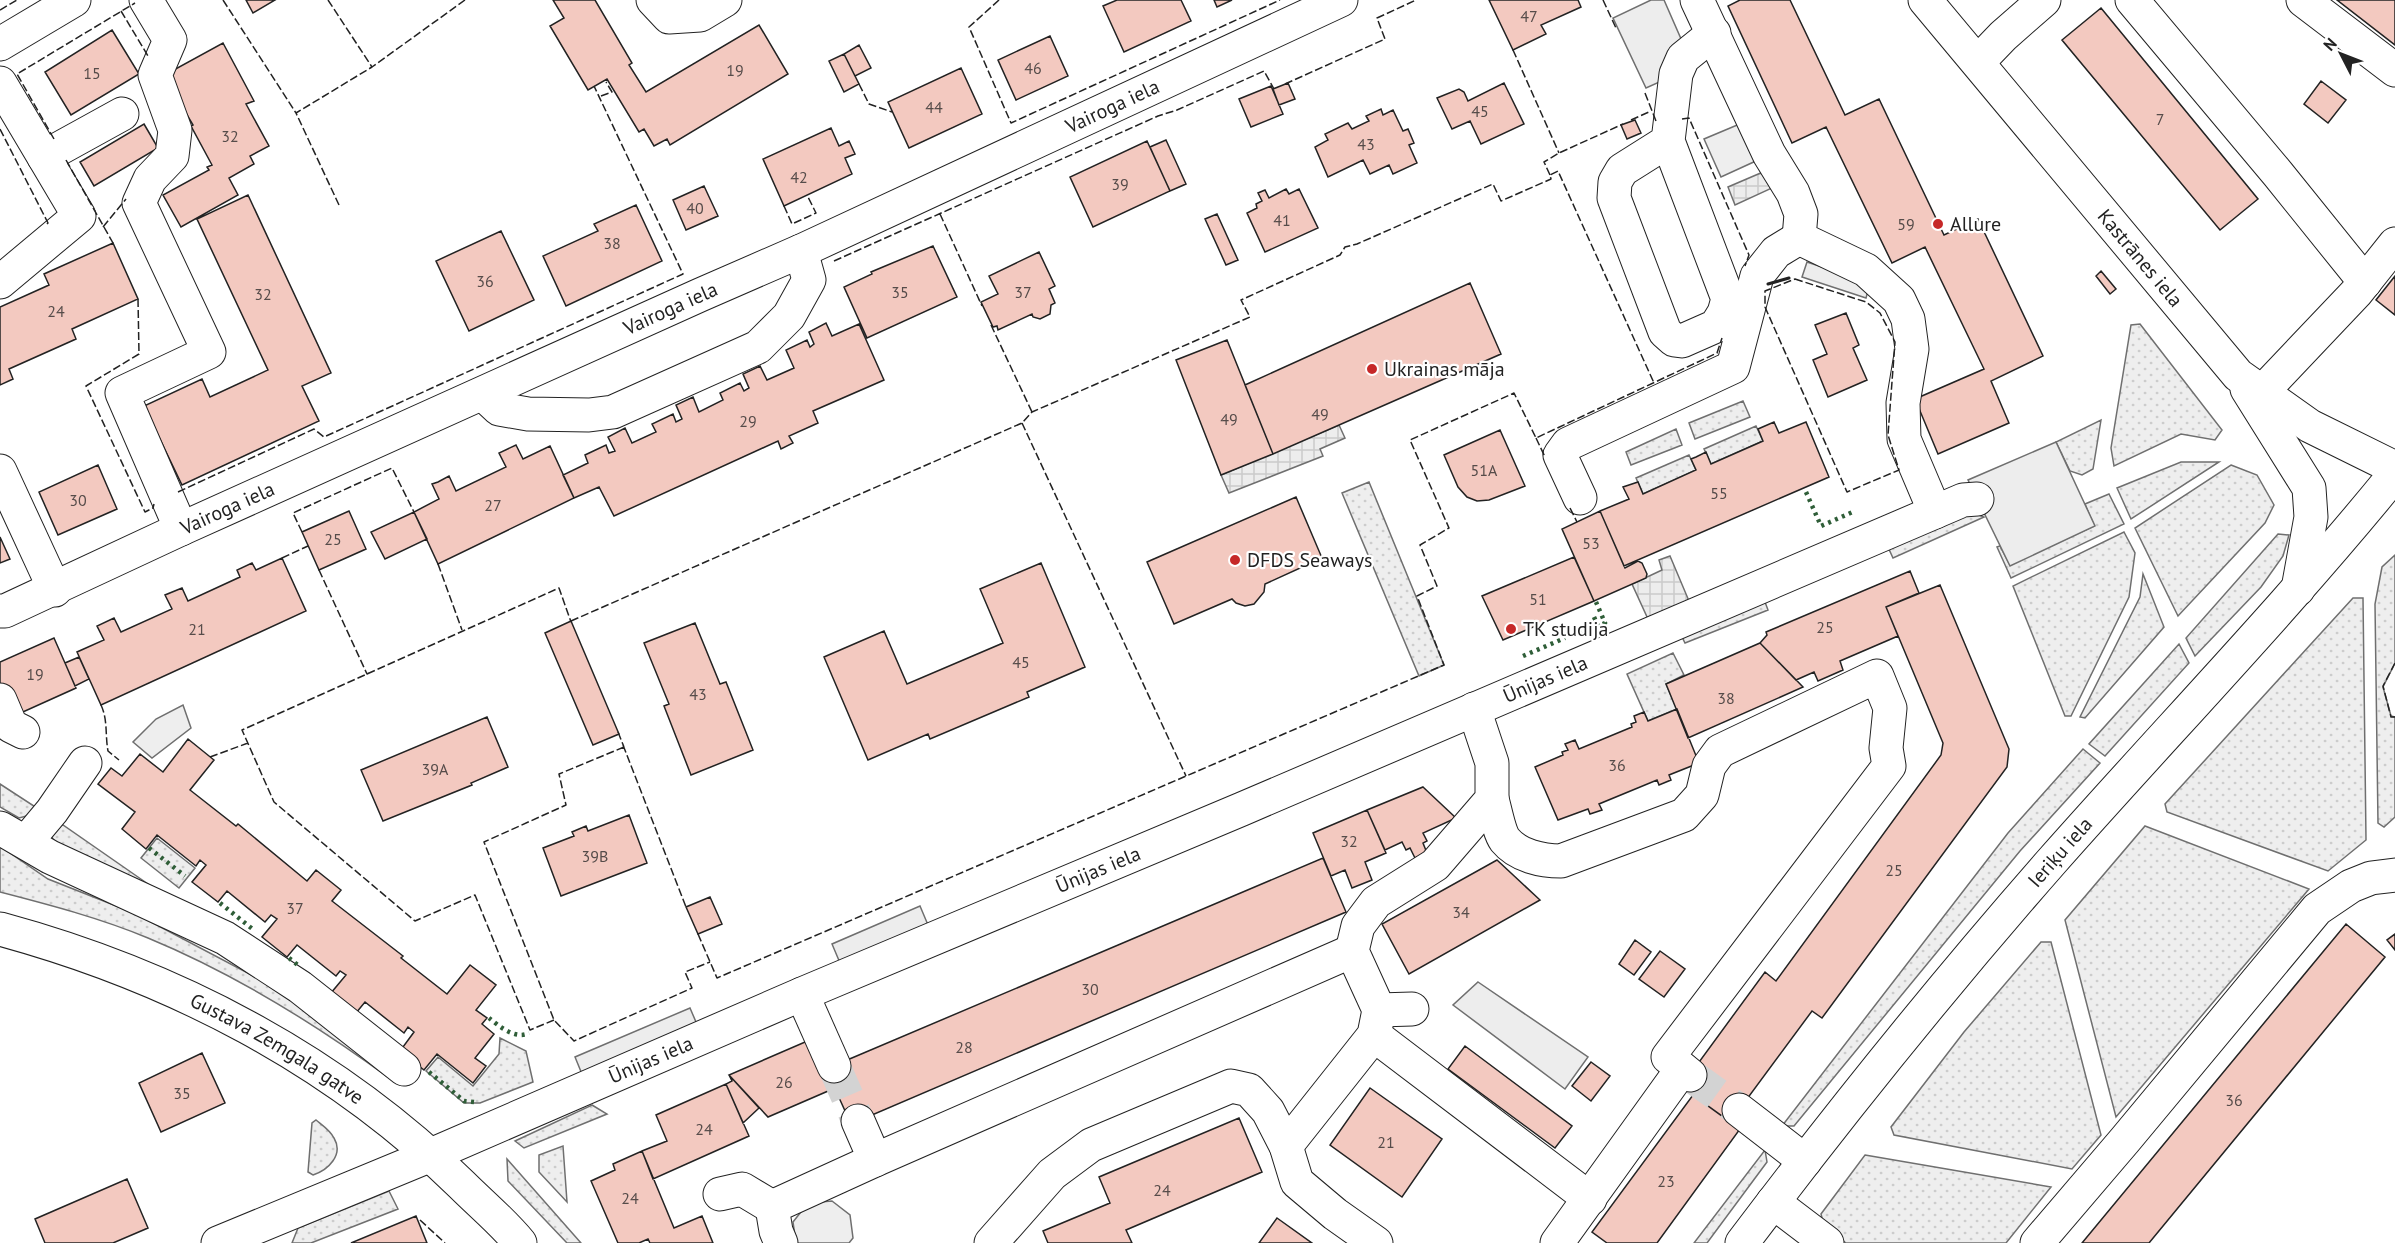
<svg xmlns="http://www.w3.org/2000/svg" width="2395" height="1243" font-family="'PT Sans',sans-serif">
  <defs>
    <pattern id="grass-dots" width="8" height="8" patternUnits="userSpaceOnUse" patternTransform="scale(1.5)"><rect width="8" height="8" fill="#eee"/><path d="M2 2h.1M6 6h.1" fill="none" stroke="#ccc" stroke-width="1.8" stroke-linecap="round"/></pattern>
    <pattern id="plaza-grid" width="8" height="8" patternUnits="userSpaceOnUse" patternTransform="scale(1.5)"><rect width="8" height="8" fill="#ededed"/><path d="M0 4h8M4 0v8" fill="none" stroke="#cbcbcb"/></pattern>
  </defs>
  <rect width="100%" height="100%" fill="#fff"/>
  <path fill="url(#grass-dots)" stroke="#6f6f6f" stroke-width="1.5" d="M2140,324l82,106 -7,10 -34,-6 -67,32 -3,-18 20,-123z
    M1743,401l7,16 -55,22 -6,-16z
    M2101,420l-8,49 -11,6 -12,-4 -14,-29z
    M1756,426l7,15 -52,23 -7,-15z
    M1676,429l6,16 -51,20 -5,-13z
    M1689,455l7,15 -53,24 -7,-16z
    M2181,462h38l-88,57 -14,-31z
    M2231,465l26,10 17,30 -9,18 -87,93 -43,-88z
    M1369,482l75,183 -25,11 -77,-183z
    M2109,494l15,30 -113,54 -14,-31 3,-1 10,19 84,-39 -9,-22z
    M1968,511l16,6 -91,41 -5,-11z
    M2124,532l11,21 -6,44 -58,119h-6l-52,-130z
    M2278,534l11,1 -6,21 -22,31 -66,69 -9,-18z
    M2395,555v108l-12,24 8,29 4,1v100l-11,10 -6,-4 -3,-219 7,-37z
    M2143,574l21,53 -79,91 -5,-1 60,-120z
    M2353,598h10l3,242 -38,31 -161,-59 -2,-8z
    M1765,602l3,8 -83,33 -4,-8z
    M2179,644l10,19 -84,93 -16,-12z
    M1673,653l11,22 -18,9 11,25 -29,12 -21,-47z
    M2083,749l17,14 -80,88 -226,275h-12l226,-293z
    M0,784l37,24 -3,6 -15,4 -19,-11z
    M56,825h7l98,68 -105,-50 -6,-8z
    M2145,826l164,63 -193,228 -51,-197z
    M157,838l38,30 -16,20 -38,-30z
    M0,846l48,33 86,34 129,68 49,32 77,65c-75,-55 -154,-104 -241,-140 -48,-20 -98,-33 -148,-46z
    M2041,942h10l50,193 -29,34 -178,-34 -3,-8 73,-95z
    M500,1038l26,13 7,31 -53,21h-16l-38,-32 12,-14 35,29 26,-32z
    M592,1105l15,9 -83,34 -9,-7z
    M316,1120c6,5 14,10 18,18 10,17 -6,32 -21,37l-5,-3 4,-49z
    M563,1146l4,56 -28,-30v-17z
    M1765,1150l2,12 -60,81h-13z
    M1865,1155l186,32 -45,56h-160l-22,-17 -3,-12z
    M507,1159l74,84h-14l-59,-62z
    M389,1191l9,18 -87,34h-19l6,-15z"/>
  <path fill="#eee" stroke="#6f6f6f" stroke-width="1.5" d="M1742,123l16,37 -37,17 -17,-38z
    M183,705l8,23 -39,30 -19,-16 23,-23z
    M832,1201l18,14 3,23 -4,5h-53l-3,-21 15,-19z"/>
  <path fill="#ededed" stroke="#6f6f6f" stroke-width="1.5" d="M1651,0h13l21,48 -21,32 -18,8 -33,-70z
    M1807,262l63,21 -4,15 -64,-21z
    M2056,442l39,84 -85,40 -42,-86z
    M920,906l11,26 -88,38 -11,-26z
    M1478,982l110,75 -23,32 -112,-84z
    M690,1008l9,21 -115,50 -9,-22z"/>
  <path fill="url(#plaza-grid)" stroke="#6f6f6f" stroke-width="1.5" d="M1777,166l10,15 -52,24 -7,-18z
    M1339,425l6,13 -25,11 3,7 -94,37 -8,-18z
    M1670,556l19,45 -41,18 -16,-35 30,-14 -3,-10z"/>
  <path fill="#f3c9c0" stroke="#222" stroke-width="1.5" d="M246,0h29l-22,13z
    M553,0h42l37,63 -3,2 17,27 113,-67 29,49 -118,71 -3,-6 -13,7 -10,-17 -5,3 -32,-53 -19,11 -38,-64 14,-8z
    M1117,0h64l10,21 -67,31 -21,-46z
    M1214,0h18l-15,7z
    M1489,0h89l3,7 -40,18 5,9 -33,16z
    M1740,0h50l55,115 34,-16 65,136 34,-16 65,137 -52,25 18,42 -71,31 -23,-55 69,-30 -59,-122 -33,16 -66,-136 -34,16 -64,-137z
    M2337,0h58v45z
    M2101,8l157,191 -38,31 -158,-190z
    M112,30l27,44 -68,41 -26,-43z
    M1050,36l18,40 -52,24 -18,-40z
    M223,43l31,58 -8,3 23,42 -19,10 4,8 -25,14 9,17 -57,32 -18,-32 46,-25 -2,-3 5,-2 -21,-39 2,-1 -7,-12 -6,4 -21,-39z
    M859,45l12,23 -16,8 -11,-22z
    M844,54l15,30 -15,8 -15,-31z
    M961,68l21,46 -73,34 -21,-46z
    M2321,81l25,19 -18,23 -24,-19z
    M1288,83l7,16 -16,6 -6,-16z
    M1504,83l20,41 -43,20 -11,-23 -18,8 -15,-31 22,-9 5,3 4,9z
    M1271,86l12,28 -32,13 -12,-28z
    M1381,109l2,6 10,-5 10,21 5,-2 6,14 -5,2 8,18 -24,11 -4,-9 -19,9 -7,-14 -35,17 -13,-30 13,-7 -3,-6 23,-11 4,6 17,-8 -3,-5z
    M1635,120l6,13 -14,6 -6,-14z
    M144,124l14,24 -64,38 -14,-24z
    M831,128l8,18 10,-5 6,13 -10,4 7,16 -68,32 -21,-47z
    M1166,140l20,44 -16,7 -20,-44z
    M1147,141l23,50 -77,36 -23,-50z
    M704,186l14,30 -32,14 -13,-30z
    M1286,189l3,5 10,-5 19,39 -53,24 -18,-39 10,-5 -1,-4 6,-3 -4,-8 7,-3 4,8z
    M248,195l83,178 -29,13 17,35 -137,64 -38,-79 58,-27 8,18 58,-27 -71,-151z
    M636,205l26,56 -96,45 -23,-50 55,-25 -4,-7z
    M1217,214l21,46 -12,5 -21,-46z
    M501,231l33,69 -65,31 -33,-70z
    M113,243l25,56 -66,30 4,10 -67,30 4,10 -13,6v-78l49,-22 -5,-11z
    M933,246l24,51 -90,41 -23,-51 28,-13 -1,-2z
    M1039,252l16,34 -6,3 6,14 -4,2 -1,9 -10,5 -7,-2 -1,-3 -34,16 -1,-4 -4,1 -12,-25 17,-8 -9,-18z
    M2101,271l15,18 -6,5 -14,-18z
    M2395,276v39l-19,-15z
    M1470,283l31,71 -228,100 -28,-69z
    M1846,313l13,32 -6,3 14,32 -39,17 -15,-37 14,-6 -12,-29z
    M826,323l6,13 27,-12 25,56 -71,31 5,12 -29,13 4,7 -12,6 -3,-8 -164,75 -15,-29 -25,11 -11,-23 25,-12 -3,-8 21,-10 3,8 6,-2 -7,-14 17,-9 7,15 24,-11 -4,-8 21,-10 3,8 6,-3 -6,-14 17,-8 6,15 24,-12 -3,-7 20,-10 4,8 5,-3 -6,-14 17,-8 7,14 27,-12 -8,-18 21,-10 3,7 4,-3 -5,-12z
    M1227,340l46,114 -52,21 -45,-115z
    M1774,422l5,11 27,-11 23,55 -205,89 -24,-55 29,-12 -6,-12 15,-5 5,12 53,-24 -5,-11 5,-2 10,-5 5,12 52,-23 -5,-12z
    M1500,430l25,56 -36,14 -12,1 -10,-4 -9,-10 -14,-32z
    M516,445l7,14 27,-13 24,52 -136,66 -24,-52 25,-13 -7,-15 6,-2 11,-6 7,15 50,-24 -7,-14z
    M98,465l19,44 -59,26 -19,-43z
    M1296,497l26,61 -57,26 -1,8 -10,12 -9,2 -9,-3 -4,-4 -58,25 -27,-62z
    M349,511l17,38 -47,21 -17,-38z
    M1600,511l25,57 13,-7 4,2 5,11 -1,4 -52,23 -32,-72z
    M414,512l13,27 -42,20 -14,-27z
    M0,537l10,22 -10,4z
    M1574,557l20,44 -91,39 -21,-44z
    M282,558l24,53 -205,94 -24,-53 27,-12 -7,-14 17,-8 7,14 51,-23 -7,-14 17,-7 6,13 52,-24 -3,-7 15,-7 4,7z
    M1041,563l44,104 -58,25 2,5 -99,42 -2,-5 -60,26 -44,-103 60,-26 23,53 96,-41 -23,-54z
    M1910,571l9,22 -33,14 12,29 -58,25 3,9 -25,11 -4,-9 -18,8 -36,-37 7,-8 -1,-3z
    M1940,585l69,164 -2,18 -185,251 -10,-7 -82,111 -37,-27 2,-3 -12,-8 82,-112 11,9 165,-226 2,-12 -57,-136z
    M571,621l48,113 -26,11 -48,-112z
    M695,623l25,61 6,-2 27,68 -62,25 -27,-69 5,-2 -25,-61z
    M54,638l22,50 -62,28 -14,-32v-22z
    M1760,643l43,44 -115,51 -22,-54z
    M79,657l10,22 -14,7 -10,-23z
    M1677,709l22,54 -30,12 2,5 -12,5 -2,-5 -58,24 3,6 -12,4 -2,-5 -30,11 -23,-53 28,-12 -1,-3 6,-2 -3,-6 10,-4 4,9 53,-22 -1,-3 5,-2 -2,-6 10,-4 4,9z
    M487,717l21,50 -37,16 1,2 -89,36 -22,-51z
    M188,739l26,21 -24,30 46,36 2,-2 69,57 9,-11 25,20 -9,11 71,55 -2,2 46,36 23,-29 26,20 -20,25 11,8 -5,6 12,10 -19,24 11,8 -13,17 -36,-29 -13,16 -24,-19 14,-19 -6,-5 -4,6 -39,-31 -9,11 -25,-20 15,-18 -6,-4 -4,5 -39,-31 -10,12 -25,-20 15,-18 -6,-4 -6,7 -38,-31 -9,11 -26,-20 14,-17 -6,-5 -4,6 -39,-31 -11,14 -24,-20 13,-17 -37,-28 13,-16 11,8 18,-22 23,18z
    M1423,787l33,31 -33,15 4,8 -4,2 4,10 -12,5 -5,-10 -4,2 -4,-8 -17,8 -18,-40z
    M1367,810l19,43 -21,9 7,18 -20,8 -7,-18 -14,6 -18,-43z
    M629,815l18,48 -86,33 -18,-48 31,-12 -2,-4 14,-6 2,5z
    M1323,858l23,54 -495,212 -25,-55z
    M1497,860l43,40 -131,74 -27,-50z
    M710,897l12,27 -24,10 -12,-27z
    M2346,924l39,33 -236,286h-67z
    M2395,934v16l-8,-10z
    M1635,940l16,12 -17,23 -15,-11z
    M1660,951l25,18 -21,28 -25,-18z
    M812,1039l23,49 -67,29 -39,-42z
    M1465,1046l107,80 -17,22 -107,-79z
    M202,1053l23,50 -64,29 -22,-49z
    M1591,1062l19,14 -19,25 -19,-15z
    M729,1075l30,33 -16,15 -17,-39 6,-3z
    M726,1084l23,52 -96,43 -11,-28 25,-10 -11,-26z
    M1370,1088l72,51 -40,58 -72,-52z
    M1693,1095l47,34 -83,114h-50l-15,-11z
    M1239,1118l23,54 -136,58 6,13h-84l-5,-12 67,-28 -11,-26z
    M642,1151l32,77 28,-12 11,27h-63l-2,-4 -9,4h-21l-27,-62 24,-11 -2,-6z
    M127,1179l21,49 -35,15h-68l-10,-24z
    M416,1216l11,27h-76z
    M1277,1218l35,25h-53z"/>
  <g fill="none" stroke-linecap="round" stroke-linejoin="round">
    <path stroke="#d3d3d3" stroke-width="33" stroke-dasharray="33 16" stroke-linecap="butt" d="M834,1066l24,55
      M1690,1075l49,35"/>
    <g stroke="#222" stroke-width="35">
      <g id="minor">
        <path d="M146,0l24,40 -15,35 20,55 -3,26 -22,23 -11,24 70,149 -87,41 59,136"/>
        <path d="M653,0l16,17 31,-2 25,-15"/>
        <path d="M1697,0l72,154 24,39 8,21 -2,24 67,32 33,30 9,19 4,30 -9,54 1,36 31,73"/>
        <path id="s1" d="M1925,0l313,375 72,51 85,42"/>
        <path d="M2132,0l146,174 87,108"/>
        <path d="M2303,0l92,70"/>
        <path d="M0,44l74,-44"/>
        <path d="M1978,62l25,-26 41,-36"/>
        <path d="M0,83l79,133 -79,66"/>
        <path d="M1668,141l-46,29 -7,12 -1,16 51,134 9,8 8,1 34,-15 8,-13 4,-14 -60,-158 8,-67 7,-16 31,-25"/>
        <path d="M44,157l78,-43"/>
        <path d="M2247,389l62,99 2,29 -13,72"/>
        <path d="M2262,392l94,-99 39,-49"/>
        <path d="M483,394l16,15 29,5 61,1 24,-3 145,-65 31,-31 20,-36 -8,-29"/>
        <path d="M0,471l55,119"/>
        <path d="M1580,498l-20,-43 8,-11 165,-77 24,-91 19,-24 23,-14"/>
        <path id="s2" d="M0,611h5l176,-82 519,-234 101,-44 540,-251"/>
        <path d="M0,700l11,26 12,6"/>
        <path d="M1492,799c3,10 7,33 13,41 13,16 37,21 56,21l123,-46 18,-20 7,-29 11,-15 157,-75 13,32 -4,40 3,18 -221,291 22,18"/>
        <path d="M0,828l50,29 175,81 75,49 104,82"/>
        <path d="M26,842l26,-31 33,-48"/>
        <path d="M802,994l32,72"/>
        <path d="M1379,1010l33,-1"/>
        <path d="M1374,1035l216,164"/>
        <path d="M1739,1110l66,51"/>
        <path d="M858,1121l17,39"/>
        <path d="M1286,1146l88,-111 5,-25 -27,-59 6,-25 18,-24 59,-37 57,-66v-36l-18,-54"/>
        <path d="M720,1194l22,-5 30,18"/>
        <path d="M1773,1202l54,41"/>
        <path id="s3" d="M218,1243l213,-88 371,-161 440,-185 721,-309 14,-1"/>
        <path d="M781,1243l-5,-12 -4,-24 103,-47 477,-209"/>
        <path d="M991,1243l61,-69 39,-29 140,-59 18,4 19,21 18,35 11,36 38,32 41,29"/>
        <path d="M1557,1243l125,-174"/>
        <path d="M2037,1243l88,-103 192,-231 34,-23 20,-8 24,-3"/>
      </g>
    </g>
    <g stroke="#222" stroke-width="35">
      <g id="major">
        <path id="s4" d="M0,929c173,47 333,130 462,256 19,19 41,37 58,58"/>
        <path id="s5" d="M1742,1243c99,-131 202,-259 310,-382 114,-129 234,-253 343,-387"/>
      </g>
    </g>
    <use href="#minor" stroke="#fff" stroke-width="33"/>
    <use href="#major" stroke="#fff" stroke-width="33"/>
    <path stroke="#2f5e38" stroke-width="4.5" stroke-dasharray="3 4.5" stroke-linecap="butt" d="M1806,492l15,34 34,-15
      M1594,617l4,9 7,-3 -9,-21
      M1572,635l19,-8
      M1523,656l42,-18
      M149,848l36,28
      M220,903l35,28
      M289,958l10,8
      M489,1018c10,8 26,22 40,15
      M429,1072l35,29 10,1"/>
    <path stroke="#222" stroke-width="1.5" stroke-dasharray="8 3" stroke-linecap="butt" d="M223,0l73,113
      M328,0l44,67
      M999,0l-30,27 42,96 269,-123
      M1603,0l13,28
      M0,10l17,-10
      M121,11l27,45
      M1513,50l46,103
      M859,84l10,20 23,8
      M1285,84l100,-45 -8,-21 39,-18
      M1645,93l11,28
      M601,96l11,-4 -6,-10
      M1682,119l7,-1 60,137 -4,11
      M1631,120l20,-9
      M0,129l48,94 -2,2
      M54,139l-37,-65 118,-71
      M66,160l47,83
      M1550,175l-6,-13 15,-9 64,-29
      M339,205l-43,-92 76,-46 93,-67
      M784,206l8,18 24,-11 -9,-18
      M940,214l42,92
      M103,227l23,-28
      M834,261l324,-145 19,-6 87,-39 10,18
      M1795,279l71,23 14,11 15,29 -7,93 11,35 -52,22 -82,-185v-16z
      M138,299l1,55 -53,32 59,126 8,-4 1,-4
      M991,325l41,87
      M1022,423l164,353
      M1536,438l9,19
      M178,492l136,-63 10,8 359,-163 -89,-188
      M1570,508l7,14
      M302,532l-9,-19 99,-45 22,44
      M282,558l26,-12
      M438,564l24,66
      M319,570l48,104 2,-1
      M571,621l451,-198 10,-11 218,-95 -9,-17 99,-45 5,-8 12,-3 136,-60 8,17 50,-22 -1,-4 8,-4 96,212
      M2395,663l-12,23 8,31h4
      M101,705c7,15 4,30 7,46l11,9
      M618,732l6,15
      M623,745l63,162
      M624,747l-65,27 7,31 -82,37 70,178 20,21 118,-53 -7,-16 25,-10
      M210,757l38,-14
      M698,934l19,44 727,-313 -27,-69 20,-10 -17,-41 29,-17 -39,-88 104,-47 22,45 181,-85 5,-15
      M554,1020l-24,10 -55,-135 -60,26 -141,-119 -32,-72 317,-142 12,34
      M420,1220l25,23"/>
    <path stroke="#222" stroke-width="3" d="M1768,284l21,-6"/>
  </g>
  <g fill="#c62828" stroke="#fff" stroke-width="2">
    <circle cx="1938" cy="224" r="6"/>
    <circle cx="1372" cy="369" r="6"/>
    <circle cx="1235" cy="560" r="6"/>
    <circle cx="1511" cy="629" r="6"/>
  </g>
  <g text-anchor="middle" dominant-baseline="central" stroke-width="4.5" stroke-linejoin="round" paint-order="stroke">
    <g font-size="16" fill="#564c4a">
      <text x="1529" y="16">47</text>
      <text x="1033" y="68">46</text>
      <text x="735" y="70">19</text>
      <text x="92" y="73">15</text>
      <text x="934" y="107">44</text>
      <text x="1480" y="111">45</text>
      <text x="2160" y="119">7</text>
      <text x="230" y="136">32</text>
      <text x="1366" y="144">43</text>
      <text x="799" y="177">42</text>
      <text x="1120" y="184">39</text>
      <text x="695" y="208">40</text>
      <text x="1282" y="220">41</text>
      <text x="1906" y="224">59</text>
      <text x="612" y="243">38</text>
      <text x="485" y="281">36</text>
      <text x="900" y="292">35</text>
      <text x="1023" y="292">37</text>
      <text x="263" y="294">32</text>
      <text x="56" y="311">24</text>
      <text x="1320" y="414">49</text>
      <text x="1229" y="419">49</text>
      <text x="748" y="421">29</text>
      <text x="1484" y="470">51A</text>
      <text x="1719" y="493">55</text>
      <text x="78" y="500">30</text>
      <text x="493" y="505">27</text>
      <text x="333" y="539">25</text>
      <text x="1591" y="543">53</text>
      <text x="1538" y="599">51</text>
      <text x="1825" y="627">25</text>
      <text x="197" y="629">21</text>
      <text x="1021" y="662">45</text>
      <text x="35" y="674">19</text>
      <text x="698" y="694">43</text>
      <text x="1726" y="698">38</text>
      <text x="1617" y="765">36</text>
      <text x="435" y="769">39A</text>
      <text x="1349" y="841">32</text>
      <text x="595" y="856">39B</text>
      <text x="1894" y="870">25</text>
      <text x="295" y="908">37</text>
      <text x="1461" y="912">34</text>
      <text x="1090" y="989">30</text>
      <text x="964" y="1047">28</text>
      <text x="784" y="1082">26</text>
      <text x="182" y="1093">35</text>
      <text x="2234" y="1100">36</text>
      <text x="704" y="1129">24</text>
      <text x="1386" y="1142">21</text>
      <text x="1666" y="1181">23</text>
      <text x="1162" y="1190">24</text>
      <text x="630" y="1198">24</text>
    </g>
    <g font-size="20" fill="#222" stroke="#fff">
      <text stroke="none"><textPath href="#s2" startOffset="1222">Vairoga iela</textPath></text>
      <text stroke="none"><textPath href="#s1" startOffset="336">Kastrānes iela</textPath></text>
      <text stroke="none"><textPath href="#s2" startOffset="736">Vairoga iela</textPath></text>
      <text stroke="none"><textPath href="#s2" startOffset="250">Vairoga iela</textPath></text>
      <text stroke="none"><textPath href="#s3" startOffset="1442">Ūnijas iela</textPath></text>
      <text stroke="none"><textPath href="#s5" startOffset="504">Ieriķu iela</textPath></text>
      <text stroke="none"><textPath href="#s3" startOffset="956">Ūnijas iela</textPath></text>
      <text stroke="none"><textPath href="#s4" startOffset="303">Gustava Zemgala gatve</textPath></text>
      <text stroke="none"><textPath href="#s3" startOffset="470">Ūnijas iela</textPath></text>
    </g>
    <g font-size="20" fill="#222" stroke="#fff" text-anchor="start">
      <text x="1950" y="224">Allure</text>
      <text x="1384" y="369">Ukrainas māja</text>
      <text x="1247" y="560">DFDS Seaways</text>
      <text x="1523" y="629">TK studija</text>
    </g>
  </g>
  <g transform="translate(2341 54) rotate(312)" stroke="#ffffff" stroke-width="4.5" paint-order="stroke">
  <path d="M0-4.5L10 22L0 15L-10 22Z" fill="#222222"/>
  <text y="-9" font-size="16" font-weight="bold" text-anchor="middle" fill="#222222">N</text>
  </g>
</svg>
